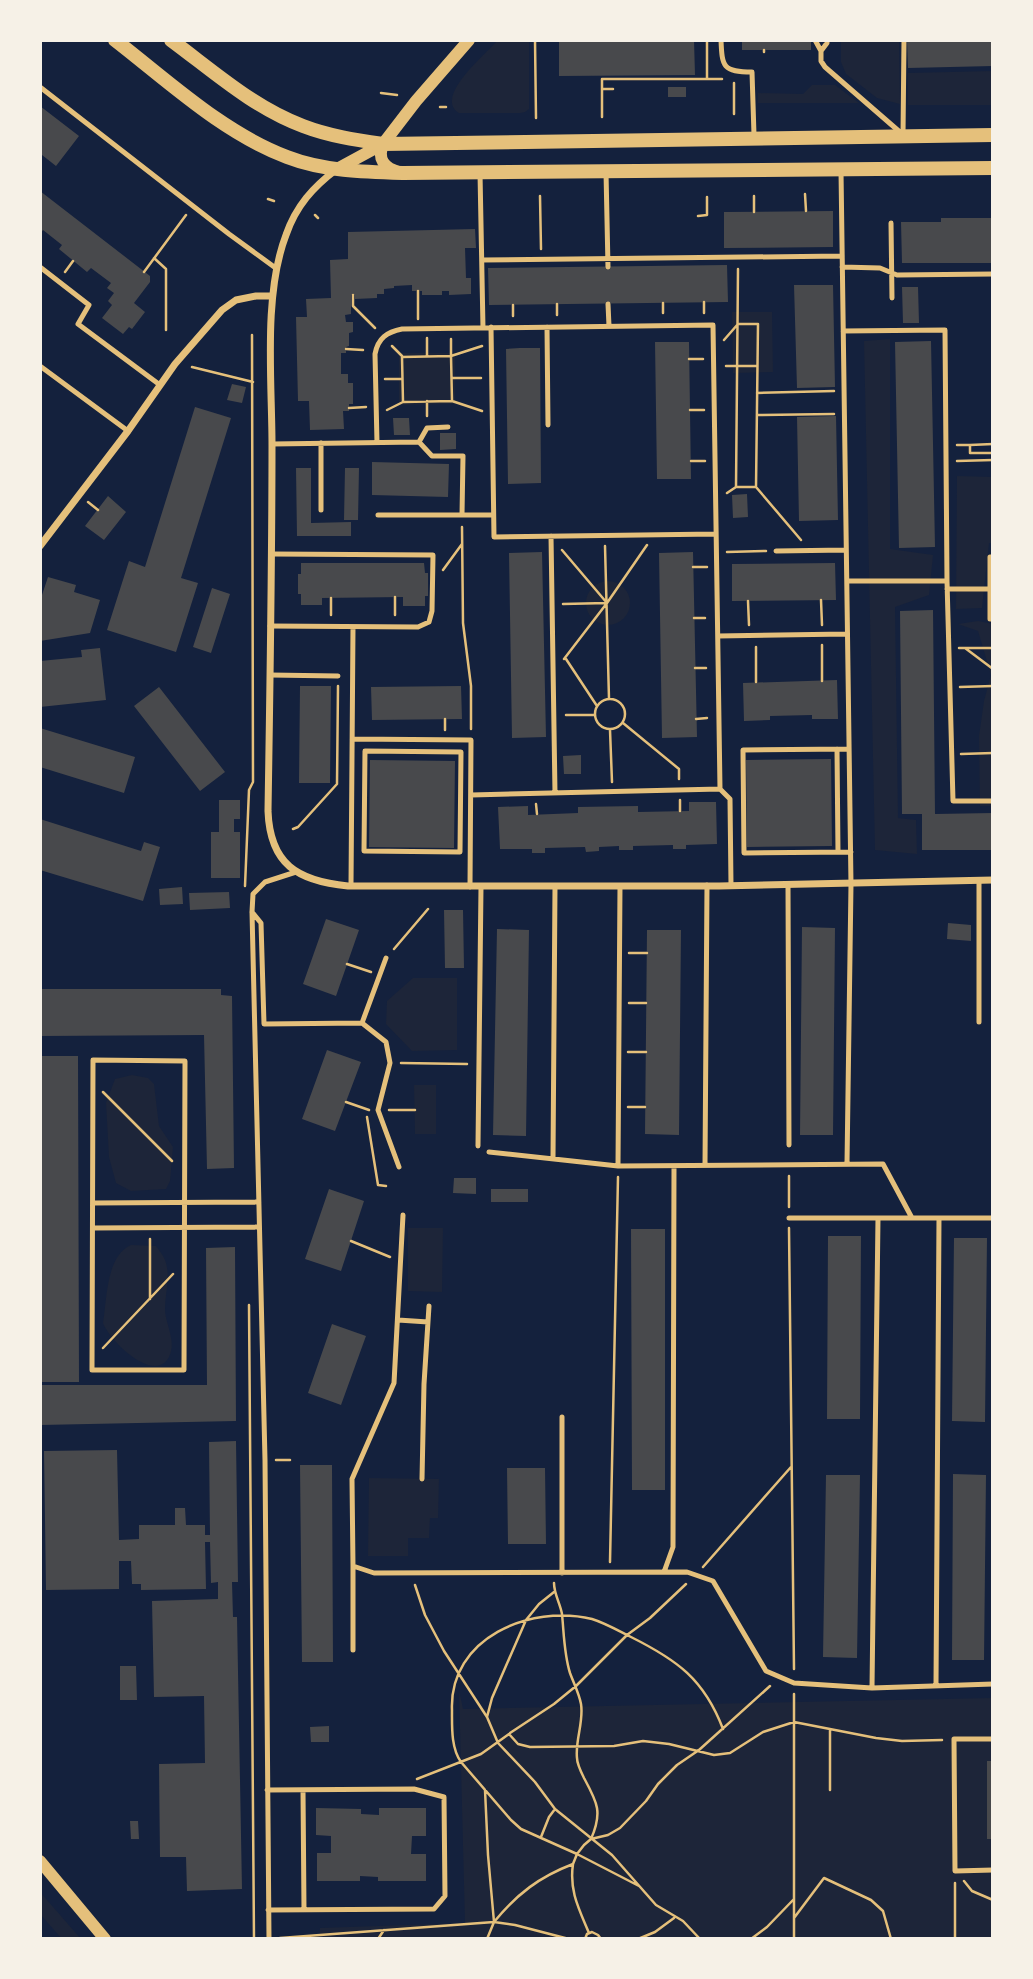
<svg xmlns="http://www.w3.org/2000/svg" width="1033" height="1979" font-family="Ubuntu,sans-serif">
  <rect width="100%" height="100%" fill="#14213d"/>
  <path fill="#1d2539" d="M498,40h31v69l-4,3 -5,1h-61c-26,-16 27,-59 39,-73z
    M841,40h58l1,64 -23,-6 -31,-24 -5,-12z
    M993,71v34h-85v-32z
    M812,85h23l24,18h-101v-10l45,1z
    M732,312h40l1,60 -40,1z
    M890,339v210l43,6 -4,40 -34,12 3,211 18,2 1,34 -42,-4 -11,-509z
    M399,353h56v51l-56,1z
    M957,476l36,1v66h-4l-7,65 -26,1z
    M586 603a22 22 0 1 1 44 0a22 22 0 1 1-44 0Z
    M978,621l15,3v182h-13l-1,-70 5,-35 7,-26 -13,-44 -20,-7z
    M413,978h44v72l-45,1 -26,-27 1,-23z
    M132,1075l16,3 6,6 5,42 14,21 -3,34 -4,8 -35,2 -15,-8 -7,-26 -3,-54 9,-24z
    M414,1085h22v49h-21z
    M408,1228h35l-1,64 -34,-1z
    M131,1245l25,1c3,4 7,9 9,14 6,16 0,33 0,49 0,15 12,32 4,48 -15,28 -60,-17 -66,-34 4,-24 3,-67 28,-78z
    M369,1478l70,1 -1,39h-8l-1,20h-21v18h-40z
    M459,1690l4,19 530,-11v241h-673v-11l145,-5z
    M40,1892l41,47h-19l-22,-25z"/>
  <path fill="#48494c" d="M559,40h135l1,35 -136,1z
    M742,40h69v10h-69z
    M907,40h86v26l-85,2z
    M668,87h18v10h-18z
    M40,106l39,30 -23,30 -14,-11 -2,2z
    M40,191l110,85v6l-16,21 11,9 -13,17 -3,-2 -6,7 -21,-16 10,-13 -4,-4 6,-8 -7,-5 4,-5 -20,-15 -4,4 -28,-23 3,-4 -19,-15 -3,4z
    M833,211v36l-109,1v-36z
    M941,218h52v45h-91l-1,-41h40z
    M475,229l1,19h-11l1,30h5v16l-22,1v-4h-7v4h-20v-4h-10v-6l-18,1v2l-10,1v5h-7v4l-22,1v-4h-4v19l-6,1 1,7h7v10l-4,1v13l-3,1v6h-5v21h7v9h5v21h-4v7h-6l1,18 -34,1 -1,-29h-11l-2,-84h11l-1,-18 25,-1 -1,-38 18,-1v-27z
    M727,265l1,37 -239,3 -1,-37z
    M794,285h39l2,102 -38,1z
    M902,287h16l1,36h-16z
    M931,341l4,206 -36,1 -4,-206z
    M655,342h34l2,137h-34z
    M520,348h20l1,135 -33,1 -2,-135z
    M232,384l14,3 -4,16 -15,-3z
    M195,407l36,11 -50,160 17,5 -22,69 -69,-22 22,-69 16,6z
    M836,416l2,104 -39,1 -2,-104z
    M393,418h16l1,17h-16z
    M440,433h16v16l-16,1z
    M372,462l77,2 -1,33 -76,-2z
    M296,468h15v55l40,-1v14h-54z
    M345,468h14l-1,52h-14z
    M747,494l1,23 -15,1 -1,-23z
    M108,496l18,16 -22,28 -19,-14z
    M542,552l4,185 -34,1 -3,-185z
    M693,552l4,185 -35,1 -3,-185z
    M301,563h123l1,10h3v23h-3v10h-22v-9l-81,1v7h-21v-11h-3v-20h3z
    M835,563l1,37 -104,1v-37z
    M48,577l28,8 -2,7 26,8 -10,33 -50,8v-40z
    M212,588l18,6 -19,59 -18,-6z
    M933,610l2,204 58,-1v37h-71v-36h-20l-2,-203z
    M100,648l6,52 -66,7v-46l42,-4 -1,-7z
    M837,680l1,39h-26v-4l-42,1v4l-26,1 -1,-38z
    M300,686h31l-1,97h-31z
    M461,686l1,33 -90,1 -1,-33z
    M159,687l66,85 -25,19 -66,-85z
    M40,728l95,29 -11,36 -84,-26z
    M581,755v19h-17l-1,-18z
    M831,759l1,87 -85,1 -1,-87z
    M370,760l85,1 -1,87 -85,-1z
    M219,800h21v19h-6v13h6v46h-29v-46h8z
    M689,802h27l1,42 -31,1v4h-13v-4l-40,1v4h-14v-4l-20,1v4l-13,1 -1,-5 -40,1v5h-13v-4h-32l-2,-42 30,-1v9l50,-2v-6l60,-1v6l51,-1z
    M40,819l101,32 3,-9 16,5 -17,54 -103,-31z
    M182,887l1,17 -23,1 -1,-16z
    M229,892l1,16 -40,2 -1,-17z
    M444,910h19l1,58h-19z
    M326,919l33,11 -23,66 -33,-12z
    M948,923l23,2v16l-24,-2z
    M802,927l33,1 -2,207h-33z
    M497,929l32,1 -3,206 -33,-1z
    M647,930h34l-2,205 -34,-1z
    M40,989h181v6l11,1 2,172 -27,1 -3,-134 -164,1z
    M327,1050l34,12 -26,69 -33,-12z
    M40,1056h38l1,326h-39z
    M454,1178h22v16l-23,-1z
    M329,1189l35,12 -23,70 -36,-12z
    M491,1189h37v13h-37z
    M631,1229h34v261h-33z
    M828,1236h33l-1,183h-33z
    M954,1238h33l-2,184 -33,-1z
    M235,1247l1,174 -196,4v-40h167l-1,-137z
    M332,1324l34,12 -25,69 -33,-12z
    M236,1441l2,141h-6l1,35h4l5,272 -55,2 -1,-34h-26l-1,-93 46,-1 -1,-67 -50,1 -2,-96 66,-2v-17l-7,1 -1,-41h-5l1,47 -65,1v-6h-9l-1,-23h-12v28l-73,1 -2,-139 73,-1 2,90 20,-1v-14h36v-17h10l1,17h19v10h5l-1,-93z
    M300,1465h32l1,197h-31z
    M507,1468h38l1,76h-38z
    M953,1474l33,1 -2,185h-32z
    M826,1475h34l-3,183 -34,-1z
    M120,1666h16l1,34h-17z
    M329,1726v16h-18l-1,-15z
    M987,1761h6v78h-6z
    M316,1808l45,1v5l18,1v-7h47v28h-14l-1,18h15v27h-48v-4l-18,-1v5h-43v-28h14v-17l-15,-1z
    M130,1821h8l1,18h-8z"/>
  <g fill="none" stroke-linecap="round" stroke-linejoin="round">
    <path stroke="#e5c07b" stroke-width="2.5" d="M535,40l1,78
      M707,40v39
      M764,52v-2
      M734,83v31
      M602,89h11
      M381,93l16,2
      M440,107h6
      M602,117v-38h120
      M805,194l1,17
      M540,196l1,53
      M754,196v16
      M268,199l6,2
      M315,215l3,3
      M698,216l9,-1v-18
      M154,258l12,11v61
      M65,272l8,-11
      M144,272l42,-57
      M418,291v28
      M353,295v11l22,22
      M704,302v11
      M663,303v10
      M557,304v11
      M513,305v11
      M427,338v18
      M451,339v17l31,-10
      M724,340l14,-16h20l-2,163 45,53
      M392,346l10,10
      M346,349l17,1
      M689,359h14
      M726,366h31
      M192,367l61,15
      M453,378h28
      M385,379h17
      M757,393l77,-2
      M427,401v15
      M452,401l-1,-45 -49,1 1,45 49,-1 30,10
      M349,408l17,-1
      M387,410l16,-8
      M690,410h14
      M757,415l77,-1
      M957,445h13v8h23
      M970,445l23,-1
      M691,461h14
      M957,461l36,-1
      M736,487l2,-218
      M727,493l9,-6h20
      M88,502l10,8
      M462,527l1,96 8,63v43
      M605,546l4,153
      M562,550l45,53 40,-58
      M727,552l39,-1
      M693,567h14
      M443,570l19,-26
      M821,600l1,25
      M748,601l1,24
      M563,604l44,-1 -43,56
      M331,615v-17
      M395,615v-18
      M694,618h11
      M822,645v36
      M756,647v35
      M959,648h34
      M965,648l28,21
      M566,659l31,47
      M695,668h11
      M960,687l33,-1
      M595 714a15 15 0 1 1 30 0a15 15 0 1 1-30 0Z
      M566,715h28
      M696,719l11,-1
      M623,723l56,46v10
      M445,730v-11
      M610,730l2,52
      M961,754l32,-1
      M680,800v11
      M536,804l1,10
      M293,829l5,-2 39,-43 1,-98
      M245,886l4,-96 4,-8 -1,-447
      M394,949l34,-40
      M629,953h18
      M347,964l24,8
      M629,1003h17
      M628,1052h18
      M401,1063l66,1
      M103,1092l69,69
      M346,1102l23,8
      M628,1107h17
      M389,1110h26
      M367,1117l11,68 8,1
      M789,1176v31
      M789,1228l5,441
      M351,1241l39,16
      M150,1299v-60
      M249,1305l5,634
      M103,1348l70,-74
      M276,1460h14
      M610,1562l8,-385
      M703,1567l88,-100
      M554,1583c0,11 6,20 8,31 2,20 2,40 8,59 4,11 9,20 11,31 3,18 -6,36 -4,54 0,6 4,14 7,20 13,24 19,34 7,61
      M415,1585l10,30 19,36 43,66 11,26 37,39 20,27 57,46 44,50 27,16 17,18
      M794,1694v245
      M487,1717l5,-19 34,-78 13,-16 15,-12
      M830,1729v61
      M510,1733l44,-29 22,-18 51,-51 23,-17 36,-34
      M417,1779l64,-25 28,-20 9,10 12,3 84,-1 29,-5 26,3 45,11 16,-2 33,-21 31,-10 82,16 26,3 40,-1
      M485,1790l3,65 6,67 -7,17
      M541,1837l8,-20 6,-8
      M573,1864c-4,27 6,45 16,69
      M964,1881l8,10 21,9
      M955,1883v56
      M639,1886l-62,-32 -56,-25 -10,-9 -50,-58c-10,-14 -9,-35 -9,-52 -3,-72 78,-106 140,-91 13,4 27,12 39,18 46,23 73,42 92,92
      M794,1918l30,-40 47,22 12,11 8,28
      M494,1922l21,3 54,14
      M280,1938l214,-16c23,-28 45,-45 79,-58l4,-10 7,-9 7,-6 17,-4 12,-7 26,-27 12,-17 19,-19 22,-15 71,-64
      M378,1939l6,-9
      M585,1939l2,-5 5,-2 6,3 3,4
      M638,1939l17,-7 19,-14
      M751,1939l16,-12 27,-28"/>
    <path stroke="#e5c07b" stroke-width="5" d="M721,40c1,27 2,32 31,32l2,63
      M815,40l6,11v10l4,6 76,66
      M821,51l6,-8v-3
      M40,87l189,147 48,35
      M903,135l1,-95
      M841,171l10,713 -4,280
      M606,172l2,95
      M480,173l3,155
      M891,223l1,75
      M482,260l360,-4
      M40,267l49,38 -11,19 82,61
      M842,267l38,1 17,7 96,-1
      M608,304l1,22
      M491,327l3,210 222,-3
      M547,327l1,98
      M843,331l102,-1 2,251h-100
      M40,366l88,65
      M419,442l8,-14 21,-1
      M321,443v67
      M377,443l-2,-89c3,-16 12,-22 27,-25l311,-4 7,464 10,10 1,86
      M272,444l147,-2 13,14h31l-1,59
      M378,515h115
      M551,536l4,257
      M776,551l70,-1
      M993,557h-3v62h3
      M947,581l6,220h40
      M947,589h43
      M270,626l148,1 11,-5 3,-11 1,-56 -161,-1
      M718,636l129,-2
      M270,675l68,1
      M352,739l119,1 -1,147
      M837,749l1,103
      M849,749l-106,1 1,103 107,-1
      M365,751l96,1 -1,100 -96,-1z
      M471,795l249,-6
      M979,881v141
      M788,885l1,260
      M351,886l2,-259
      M252,912l9,11 3,101 98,-1
      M386,958l-24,65 24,19 4,21 -12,47 21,57
      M93,1060l92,1 -1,309h-92z
      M478,1146l3,-259
      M489,1152l129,14 265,-2 29,54
      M553,1159l2,-272
      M705,1165l2,-280
      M618,1166l2,-280
      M93,1203l166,-1
      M403,1215l-9,168 -42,96 1,87 21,7 313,-1 26,9 53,90 28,12 78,5 121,-4
      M789,1218h204
      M93,1228l166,-1
      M398,1320l30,2
      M422,1479l2,-95 5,-78
      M664,1572l9,-25 1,-381
      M562,1573v-156
      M353,1650v-84
      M936,1686l3,-468
      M872,1688l6,-470
      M993,1739h-39l1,132 38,-1
      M267,1790l147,-1 30,8 1,99 -11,13 -166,1
      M303,1790l1,120
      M269,1939l-4,-479 -13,-548 1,-18 12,-12 31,-10"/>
    <path stroke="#e5c07b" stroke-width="7" d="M337,169c-24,18 -41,37 -51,66 -23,60 -14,146 -14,210 0,122 -2,244 -4,366 2,53 29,70 80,75h371l274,-6
      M40,546l88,-115 47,-67 47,-54 14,-10 20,-4h16"/>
    <path stroke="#e5c07b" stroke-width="12" d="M337,169l46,-25
      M399,172c-15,-4 -22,-13 -16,-28l33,-43 53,-61
      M40,1861l65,78"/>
    <path stroke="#e5c07b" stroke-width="14" d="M115,40c53,41 108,93 172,117 36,14 77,15 116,16l590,-5
      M171,40c42,31 83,68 132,86 26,10 53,14 80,18l610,-9"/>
  </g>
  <rect width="1033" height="1979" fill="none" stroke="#f6f1e7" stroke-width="84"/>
</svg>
